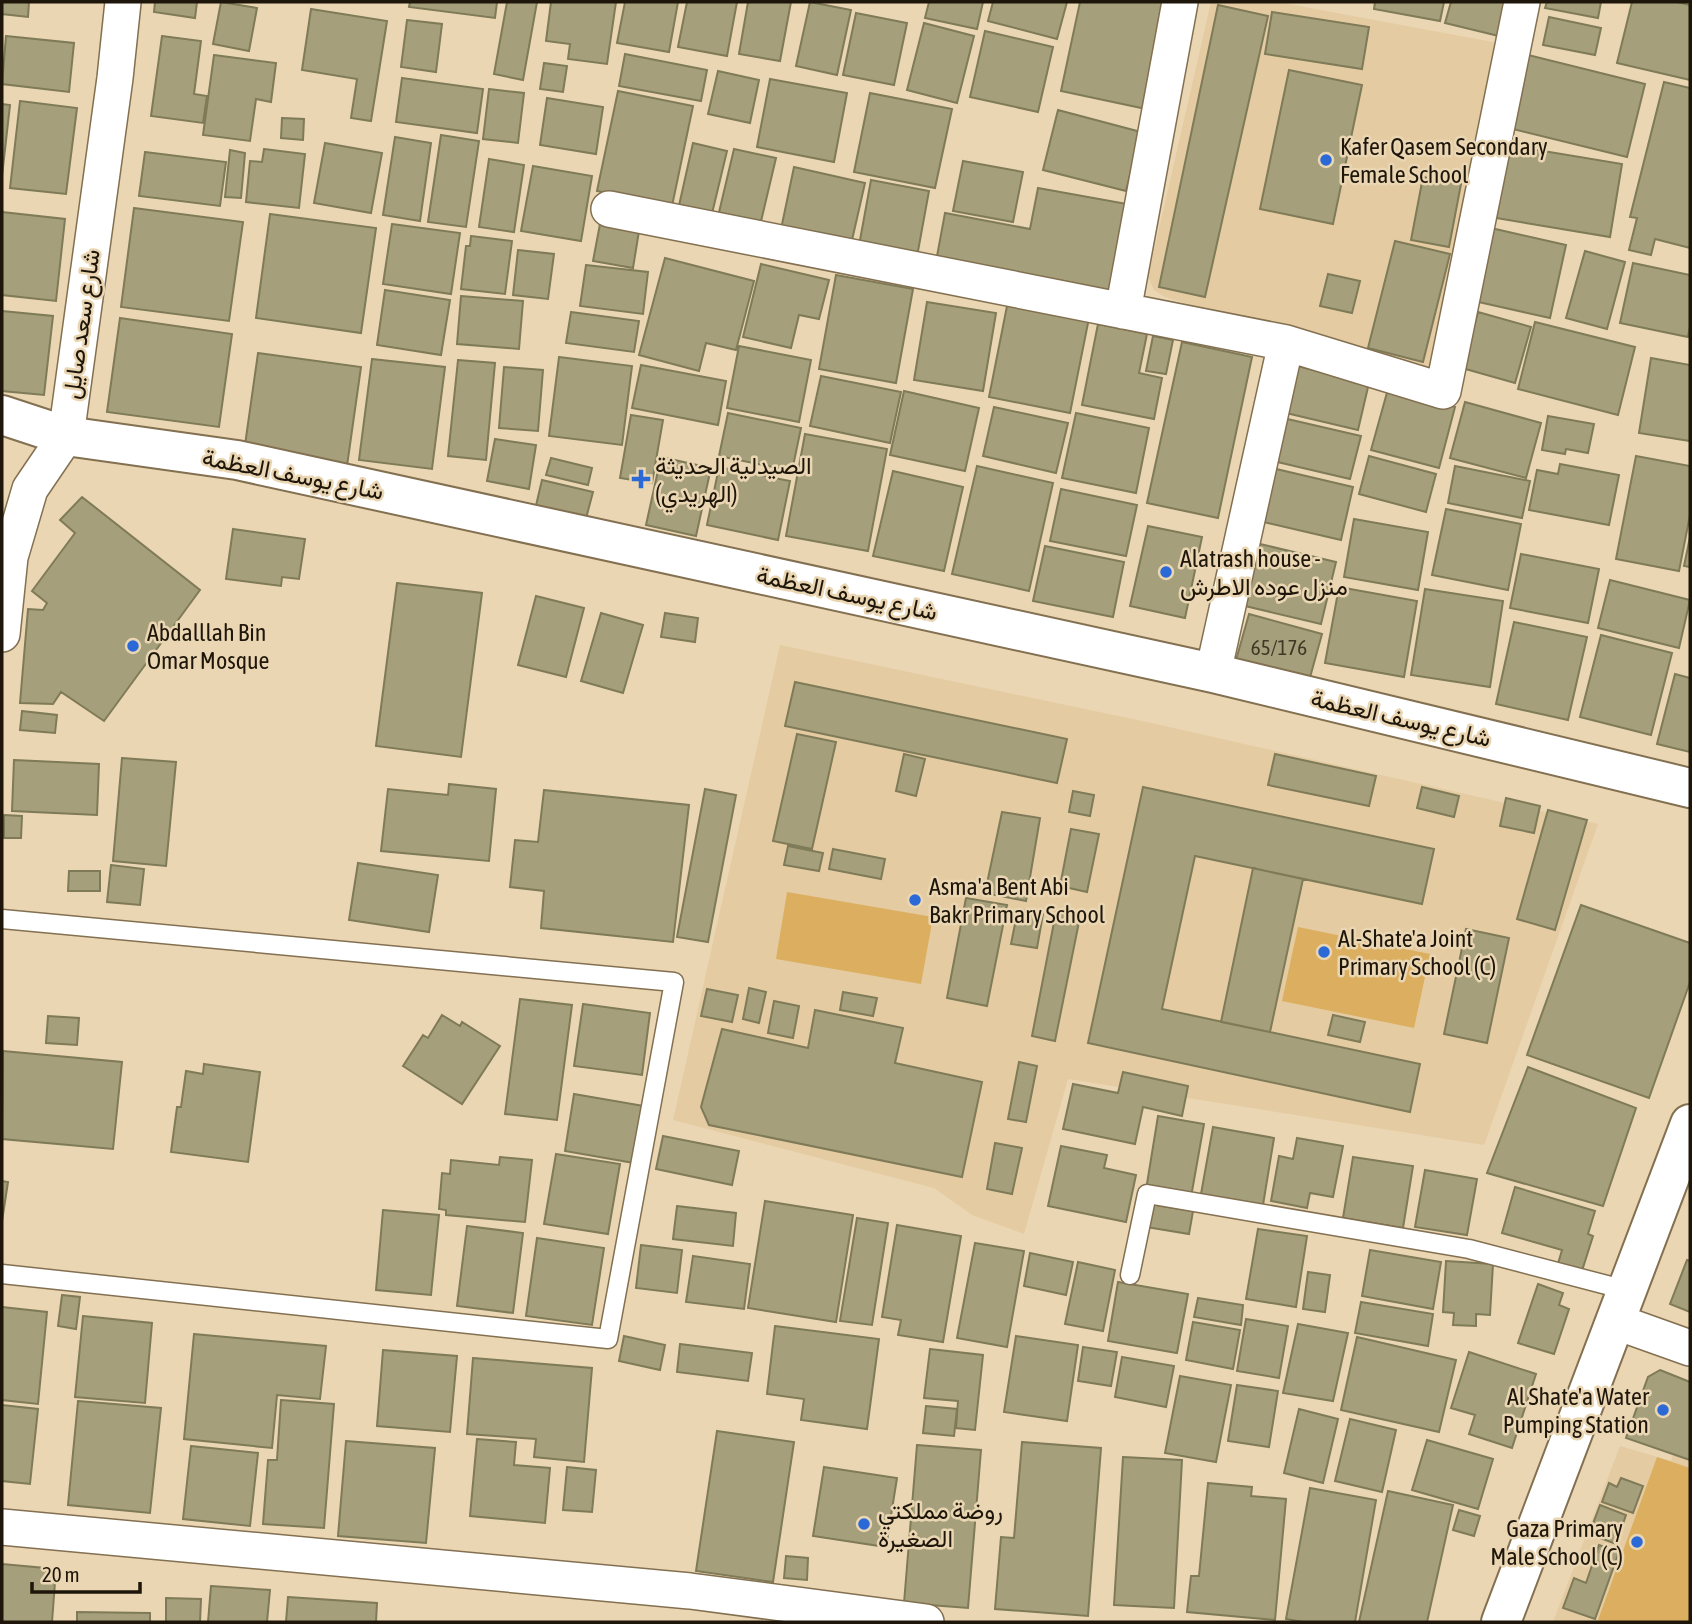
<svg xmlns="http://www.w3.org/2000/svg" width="1692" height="1624" font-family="'Asap Condensed',Vazirmatn,sans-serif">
  <rect width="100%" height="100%" fill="#ead6b3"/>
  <path fill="#e4cba2" d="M1211,2h67l220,41 -61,334 -272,-80 -11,-7 -6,-13z
    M780,645l367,77 451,102 -114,321 -416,-66 -44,155 -52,-19 -38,-27 -261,-68z
    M1690,1404v218h-137l67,-176 51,15z"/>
  <path fill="#dbaf5f" d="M787,892l146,25 -12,67 -145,-25z
    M1298,927l132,27 -16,74 -132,-27z
    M1657,1457l33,11v154h-86l-6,-2z"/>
  <path fill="#a5a07b" stroke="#7f7a57" stroke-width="2" d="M2,2h27l-1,15 -26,-3z
    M155,2h42l-2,16 -41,-6z
    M221,2l36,6 -8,43 -36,-7z
    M410,2h87l-2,16 -86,-11z
    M507,2h30l-14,78 -29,-6z
    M551,2h65l-9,62 -39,-5 2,-15 -24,-3z
    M625,2h53l-9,50 -52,-9z
    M687,2h50l-10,54 -49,-9z
    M748,2h43l-11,59 -41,-7z
    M810,2l41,8 -14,65 -41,-9z
    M929,2h54l-6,27 -52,-11z
    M993,2h74l-10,37 -69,-18z
    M1080,2h89l-23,107 -85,-18z
    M1375,2h69l-4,19 -66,-12z
    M1451,2h64l-8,36 -62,-15z
    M1547,2h54l-3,16 -53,-10z
    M1632,2h45l13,3v75l-73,-17z
    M1218,5l50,11 -63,281 -46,-10z
    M311,9l76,12 -16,100 -20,-3 6,-39 -55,-9z
    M1272,12l97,15 -7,42 -97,-15z
    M856,13l51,10 -13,62 -51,-10z
    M1549,17l52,11 -6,27 -52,-10z
    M407,20l35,4 -6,48 -35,-5z
    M924,23l50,13 -17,67 -50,-13z
    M985,31l68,16 -15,65 -68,-15z
    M6,36l68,7 -5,49 -67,-8z
    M162,36l39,5 -7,53 13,2 -4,27 -52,-7z
    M625,54l82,16 -6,31 -82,-15z
    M1524,54l121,30 -18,73 -122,-30z
    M214,55l62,8 -5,39 -15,-3 -6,42 -47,-6z
    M544,63l23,3 -4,26 -23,-3z
    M1289,70l73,15 -29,139 -73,-15z
    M718,71l41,9 -9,43 -42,-9z
    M402,78l81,11 -6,44 -81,-11z
    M770,79l77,14 -13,69 -77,-15z
    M1664,82l26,6v160l-35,-9 -4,16 -22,-5 8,-32 -7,-1z
    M489,89l35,4 -6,50 -35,-4z
    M618,91l75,15 -21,100 -75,-15z
    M870,93l82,16 -17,79 -81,-16z
    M547,98l56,9 -7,47 -56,-9z
    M20,101l57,7 -11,86 -56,-6z
    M2,104l8,1 -8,71z
    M1058,110l83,22 -15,59 -83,-21z
    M282,118l22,1 -1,21 -22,-2z
    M441,135l38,6 -13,86 -38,-5z
    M395,137l36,6 -11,78 -37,-6z
    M325,143l57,10 -11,60 -57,-10z
    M693,143l34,8 -18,75 -33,-7z
    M1508,145l114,19 -12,73 -114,-19z
    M264,149l41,5 -6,54 -53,-6 4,-41 12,1z
    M734,149l42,9 -18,76 -42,-9z
    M230,150l15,3 -4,45 -16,-1z
    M145,152l81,10 -6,44 -81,-10z
    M489,159l35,6 -10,67 -35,-5z
    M963,161l60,11 -10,50 -60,-11z
    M533,166l59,10 -11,65 -60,-10z
    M794,167l71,16 -15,66 -70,-15z
    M1423,177l38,7 -12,63 -38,-7z
    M871,180l58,11 -13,71 -58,-11z
    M1038,188l89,16 -18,95 -174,-32 10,-54 85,16z
    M134,208l109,14 -14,99 -108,-14z
    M2,212l63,7 -9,82 -54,-6z
    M270,214l106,14 -15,105 -105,-15z
    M392,224l68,9 -9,61 -68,-10z
    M600,224l39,7 -6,37 -40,-7z
    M1491,228l75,17 -16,73 -76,-17z
    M471,236l41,5 -7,53 -44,-5 5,-43h4z
    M1395,241l55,13 -27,108 -55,-14z
    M518,250l36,4 -6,45 -35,-4z
    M1585,251l40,11 -18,67 -41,-11z
    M665,258l89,23 -18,69 -30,-7 -7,28 -60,-16z
    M1633,263l57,12v51l-2,11 -68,-14z
    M761,264l68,16 -10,39 -20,-4 -8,33 -48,-11z
    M586,265l62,7 -5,42 -63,-8z
    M1328,274l32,7 -8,32 -32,-7z
    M836,275l77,14 -17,94 -77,-14z
    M385,290l65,10 -9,55 -64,-10z
    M461,296l62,5 -4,48 -62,-5z
    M1008,301l81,17 -19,95 -81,-16z
    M927,302l69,11 -13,78 -69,-11z
    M2,311l51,5 -9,79 -42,-4z
    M571,312l68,9 -5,31 -68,-9z
    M1478,312l53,15 -16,56 -53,-15z
    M120,318l112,16 -13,93 -112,-15z
    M1535,322l100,25 -17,68 -100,-26z
    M1098,324l49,10 -8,39 23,5 -8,41 -72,-14z
    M1153,336l20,4 -7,34 -20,-3z
    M1182,342l70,15 -34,161 -71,-15z
    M739,346l72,14 -12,62 -72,-14z
    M258,353l103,14 -14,99 -103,-14z
    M559,357l73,9 -10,79 -73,-9z
    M1651,358l39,7v76l-51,-8z
    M372,359l73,8 -13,102 -73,-9z
    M458,360l37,3 -9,97 -38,-4z
    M641,365l85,16 -8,44 -86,-17z
    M1297,366l72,17 -11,47 -72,-17z
    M504,367l39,3 -5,61 -39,-3z
    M821,376l80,16 -11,51 -80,-17z
    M1388,389l67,18 -16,61 -68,-18z
    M904,391l75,17 -14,63 -75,-16z
    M1465,402l76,21 -15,55 -76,-20z
    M994,407l74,16 -12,50 -73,-17z
    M728,413l73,15 -9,43 -73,-15z
    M1076,413l73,15 -13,65 -74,-15z
    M631,415l32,5 -11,63 -32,-5z
    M1548,416l46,8 -6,29 -22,-4 -1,5 -23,-4z
    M1283,418l78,18 -11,43 -77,-18z
    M805,434l82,15 -19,102 -82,-15z
    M495,439l41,6 -7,44 -42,-8z
    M1369,456l67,18 -10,38 -67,-18z
    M1636,456l54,10v49l-11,56 -63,-12z
    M661,457l50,11 -15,68 -50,-11z
    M551,458l41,10 -4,17 -42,-10z
    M1560,464l59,11 -10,50 -80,-15 8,-40 21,4z
    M977,466l76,17 -24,108 -77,-17z
    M1455,466l75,15 -8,37 -74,-15z
    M719,467l71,14 -12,59 -71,-15z
    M1272,468l81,19 -12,53 -82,-19z
    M893,471l70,16 -19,84 -71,-15z
    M542,480l51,12 -9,34 -50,-12z
    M1061,489l76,16 -11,51 -76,-15z
    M82,497l118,93 -96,131 -43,-29 -8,12 -33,-1 8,-94 15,1 4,-7 -15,-12 43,-58 -15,-13z
    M1446,509l75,15 -13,66 -76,-15z
    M1354,519l74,13 -10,58 -74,-13z
    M1148,526l54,11 -17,81 -55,-12z
    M233,529l72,10 -6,40 -17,-2 -1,9 -55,-7z
    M1690,537v30l-6,-1z
    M1260,544l76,18 -15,62 -76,-18z
    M1045,546l79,16 -11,55 -80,-16z
    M1521,554l78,15 -11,54 -78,-15z
    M1610,580l80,20 -11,48 -81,-20z
    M397,583l85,10 -21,164 -85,-11z
    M1339,587l78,14 -13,76 -79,-14z
    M1425,589l78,12 -13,86 -79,-12z
    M536,596l48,12 -18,69 -48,-12z
    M601,613l42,12 -20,68 -42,-12z
    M665,613l33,5 -3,24 -34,-5z
    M1249,614l73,20 -13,47 -73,-21z
    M1514,622l73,15 -19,83 -72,-16z
    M1601,635l71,18 -21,82 -71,-18z
    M1675,674l15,4v74l-33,-8z
    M795,682l272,57 -10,44 -272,-57z
    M22,711l35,4 -2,18 -35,-3z
    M797,734l39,8 -24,107 -39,-8z
    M904,754l21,5 -9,37 -20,-5z
    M1275,754l101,22 -7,30 -101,-21z
    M122,758l54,4 -10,104 -53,-5z
    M14,760l85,4 -2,51 -85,-4z
    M449,784l47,5 -7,72 -108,-10 7,-62 60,6z
    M1143,787l291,62 -12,55 -227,-48 -33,153 258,55 -10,48 -322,-69z
    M1422,787l37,9 -5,21 -37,-9z
    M705,789l31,6 -28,147 -31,-5z
    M544,790l145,15 -16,137 -132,-14 3,-37 -34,-4 5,-47 23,2z
    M1073,791l21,4 -4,21 -21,-4z
    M1506,798l34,8 -6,27 -34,-7z
    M1548,810l39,10 -32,110 -38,-11z
    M1002,812l38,6 -14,83 -41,-8z
    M4,815l18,1 -1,22h-17z
    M1071,829l28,5 -12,58 -27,-6z
    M788,846l35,7 -4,18 -35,-6z
    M833,849l52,10 -4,20 -52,-10z
    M358,863l80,12 -9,57 -80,-12z
    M111,865l33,4 -4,36 -33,-3z
    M1253,868l50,11 -33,153 -49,-10z
    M69,871h31v20h-32z
    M966,898l41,7 -20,101 -40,-8z
    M1581,905l109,38v39l-41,116 -122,-43z
    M1018,909l25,5 -6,34 -26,-4z
    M1056,912l24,5 -25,124 -23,-5z
    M1466,929l43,9 -22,105 -43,-9z
    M749,988l17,4 -7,31 -16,-4z
    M707,989l31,6 -6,27 -31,-6z
    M843,992l34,6 -4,18 -33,-6z
    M520,999l52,6 -15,115 -52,-6z
    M774,1001l25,5 -6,32 -25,-5z
    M583,1004l67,9 -8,62 -68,-9z
    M815,1010l88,18 -8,35 87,19 -20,95 -253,-52 -8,-18 21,-78 86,19z
    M442,1015l18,11 2,-4 38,24 -38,58 -59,-38 20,-31 5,3z
    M1333,1015l32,7 -5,20 -32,-7z
    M48,1016l31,2 -2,27 -31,-2z
    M3,1051l119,11 -9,87 -111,-10z
    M1019,1062l18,4 -11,56 -18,-3z
    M204,1064l56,8 -12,90 -77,-10 6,-45h4l5,-36 17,3z
    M1528,1067l108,41 -33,98 -116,-33z
    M1123,1072l65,14 -6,30 -39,-9 -8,37 -72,-15 10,-45 45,9z
    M574,1094l70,12 -10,57 -69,-12z
    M1158,1116l46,8 -13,73 -45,-7z
    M1213,1127l61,11 -11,67 -62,-11z
    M663,1136l76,15 -7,34 -76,-16z
    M1297,1138l46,8 -10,51 -23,-4 -3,15 -36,-7 8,-45 14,3z
    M995,1143l27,5 -10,46 -25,-5z
    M1061,1146l46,9 -3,13 32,7 -10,47 -78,-16z
    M556,1154l64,10 -12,70 -64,-10z
    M500,1157l32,3 -7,62 -79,-7v-5l-7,-1 3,-36 8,1 1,-14 48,5z
    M1353,1157l60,9 -10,62 -60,-10z
    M1425,1170l52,9 -10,56 -52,-8z
    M2,1181l6,1 -6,39z
    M1515,1187l80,24 -7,23 5,2 -12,38 -24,-7 5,-17 -60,-17z
    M765,1201l88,14 -17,107 -88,-14z
    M1150,1204l43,7 -4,23 -43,-7z
    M677,1206l59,7 -3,33 -60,-7z
    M383,1210l56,5 -8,80 -55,-5z
    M857,1218l31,5 -16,102 -32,-4z
    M897,1225l64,11 -18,106 -45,-7 3,-15 -19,-3z
    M467,1226l56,7 -10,80 -56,-7z
    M1258,1229l49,7 -11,71 -50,-8z
    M537,1238l67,10 -12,77 -66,-9z
    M975,1243l49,8 -17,96 -50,-9z
    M641,1245l41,5 -5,43 -41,-5z
    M1370,1250l71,12 -8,47 -71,-13z
    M1030,1253l43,9 -7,33 -42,-9z
    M693,1256l57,8 -6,45 -58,-7z
    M1687,1260l3,1v51l-20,-8z
    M1446,1261l47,3 -3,51 -14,-1v12l-23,-1 1,-12 -11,-1z
    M1078,1262l37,8 -12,61 -38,-7z
    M1308,1272l22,3 -5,37 -22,-3z
    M1118,1282l70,12 -11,59 -69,-12z
    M1538,1284l25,9 -4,12 10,4 -15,45 -36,-11z
    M62,1295l18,2 -4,32 -18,-3z
    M1198,1298l45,7 -2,20 -47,-8z
    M1361,1302l72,12 -5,32 -73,-13z
    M2,1307l45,5 -9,92 -36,-4z
    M83,1316l69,7 -7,80 -70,-6z
    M1246,1319l42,7 -9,52 -42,-7z
    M1193,1322l47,8 -7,39 -47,-9z
    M1298,1324l50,9 -15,68 -50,-8z
    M775,1326l104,13 -12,90 -66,-9 3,-21 -37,-5z
    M194,1334l132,12 -6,53 -43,-4 -5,53 -88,-9z
    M624,1336l41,9 -5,25 -41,-9z
    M1016,1336l62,9 -11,76 -63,-9z
    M1357,1337l99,23 -17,72 -98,-22z
    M680,1344l72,9 -4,28 -71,-9z
    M1083,1347l34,5 -6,34 -33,-5z
    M930,1349l53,6 -8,75 -19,-2 2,-27 -34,-3z
    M383,1350l74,6 -7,76 -73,-6z
    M1469,1352l67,22 -24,74 -43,-14 6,-19 -24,-7z
    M1122,1357l52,9 -8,41 -51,-10z
    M473,1358l119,10 -8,94 -50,-5 2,-18 -69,-5z
    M1660,1370l30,12v78l-64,-22 22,-61z
    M1180,1376l51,9 -15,77 -51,-9z
    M1237,1385l41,6 -9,56 -41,-6z
    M281,1400l53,4 -10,124 -61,-4 5,-64h9z
    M78,1401l83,7 -11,105 -82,-8z
    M2,1405l36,4 -8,75 -28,-3z
    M926,1406l31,3 -3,27 -31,-3z
    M1299,1409l39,10 -15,64 -39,-10z
    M1350,1419l46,11 -14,62 -47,-11z
    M717,1431l77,11 -21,140 -77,-11z
    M477,1439l39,3 -2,23 36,3 -5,55 -75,-7z
    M1427,1440l66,19 -15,50 -66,-19z
    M346,1441l89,7 -9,95 -88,-7z
    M1022,1442l79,6 -13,168 -93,-7 6,-72 13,1z
    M917,1445l64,5 -13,158 -64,-5z
    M191,1446l67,7 -8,73 -67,-7z
    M1123,1457l59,3 -8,148 -60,-3z
    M567,1467l29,3 -4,42 -29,-2z
    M824,1467l73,11 -11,69 -73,-11z
    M1621,1478l22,8 -10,27 -31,-11 7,-19 8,4z
    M1208,1483l44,4 -1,9 35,3 -11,121 -88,-8 4,-36h8z
    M1310,1488l66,12 -21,122h-52l-17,-3z
    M1388,1491l65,14 -26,117h-68z
    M1600,1505l26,10 -10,29 -27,-10z
    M1459,1510l21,6 -6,20 -21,-6z
    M1599,1545l20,7 -24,67 -32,-11 11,-30 12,5z
    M786,1556l22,2 -1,22 -23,-2z
    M2,1564l54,5 -4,53h-50z
    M211,1586l59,4 -3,32h-59z
    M288,1597l89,6 -1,19h-90z
    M166,1598l35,1 -1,23h-34z
    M77,1612l73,1v9h-73z"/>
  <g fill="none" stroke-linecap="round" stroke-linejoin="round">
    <g stroke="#837051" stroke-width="21">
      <path id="service" d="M2,919l672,63 -66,357 -606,-65
        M1130,1275l17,-81 322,55 157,41"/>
    </g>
    <g stroke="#837051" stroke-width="38">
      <path id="minor" d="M609,209l677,134 157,48 79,-389
        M1123,311l57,-309
        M2,634l8,-77 20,-68 36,-53 49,-358 8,-76
        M1213,673l73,-330
        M1617,1322l73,26
        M2,1527l688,64 236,31"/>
    </g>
    <g stroke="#837051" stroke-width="42">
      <path id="tertiary" d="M2,415l64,21 171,24 976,213 477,115"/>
    </g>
    <g stroke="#837051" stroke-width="42">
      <path id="secondary" d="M1501,1622l189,-498"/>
    </g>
    <use href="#service" stroke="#fff" stroke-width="18"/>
    <use href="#minor" stroke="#fff" stroke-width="35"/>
    <use href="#tertiary" stroke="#fff" stroke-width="38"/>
    <use href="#secondary" stroke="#fff" stroke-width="38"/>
  </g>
  <g fill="#2b69d6" stroke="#ead6b3" stroke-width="2.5">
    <circle cx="1326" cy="160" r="7"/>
    <path d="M637.5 468.5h7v7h7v7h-7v7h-7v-7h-7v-7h7z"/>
    <circle cx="1166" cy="572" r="7"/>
    <circle cx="133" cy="646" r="7"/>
    <circle cx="915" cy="900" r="7"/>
    <circle cx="1324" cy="952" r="7"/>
    <circle cx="1663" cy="1410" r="7"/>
    <circle cx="864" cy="1524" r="7"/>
    <circle cx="1637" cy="1542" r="7"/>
  </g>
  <g text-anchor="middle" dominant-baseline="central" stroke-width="5" stroke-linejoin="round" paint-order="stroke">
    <g font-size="21" fill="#403826">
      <text x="1279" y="647">65/176</text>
    </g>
    <g font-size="24" fill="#1e160a" stroke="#ead6b3" text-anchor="start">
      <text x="1340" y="146">Kafer Qasem Secondary<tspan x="1340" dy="28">Female School</tspan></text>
      <text x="655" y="465">الصيدلية الحديثة<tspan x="655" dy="28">(الهريدي)</tspan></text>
      <text x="1180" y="558">Alatrash house -<tspan x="1180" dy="28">منزل عوده الاطرش</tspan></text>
      <text x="147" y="632">Abdalllah Bin<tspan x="147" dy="28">Omar Mosque</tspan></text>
      <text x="929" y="886">Asma'a Bent Abi<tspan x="929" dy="28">Bakr Primary School</tspan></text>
      <text x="1338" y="938">Al-Shate'a Joint<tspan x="1338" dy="28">Primary School (C)</tspan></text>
      <text x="1649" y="1396" text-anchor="end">Al Shate'a Water<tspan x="1649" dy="28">Pumping Station</tspan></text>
      <text x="878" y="1510">روضة مملكتي<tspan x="878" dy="28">الصغيرة</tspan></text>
      <text x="1623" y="1528" text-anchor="end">Gaza Primary<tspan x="1623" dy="28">Male School (C)</tspan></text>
    </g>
    <g font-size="24" fill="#1e160a" stroke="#ead6b3">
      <text transform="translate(81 324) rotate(-82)">شارع سعد صايل</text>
      <text transform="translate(293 474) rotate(11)">شارع يوسف العظمة</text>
      <text transform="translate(847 593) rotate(12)">شارع يوسف العظمة</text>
      <text transform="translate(1401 718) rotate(13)">شارع يوسف العظمة</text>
    </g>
  </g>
  <rect width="1692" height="1624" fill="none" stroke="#1e160a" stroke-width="7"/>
  <path d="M32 1582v10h108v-10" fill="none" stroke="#1e160a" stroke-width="3.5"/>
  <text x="42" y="1582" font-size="21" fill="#1e160a" stroke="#ead6b3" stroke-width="5" paint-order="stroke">20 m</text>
</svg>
